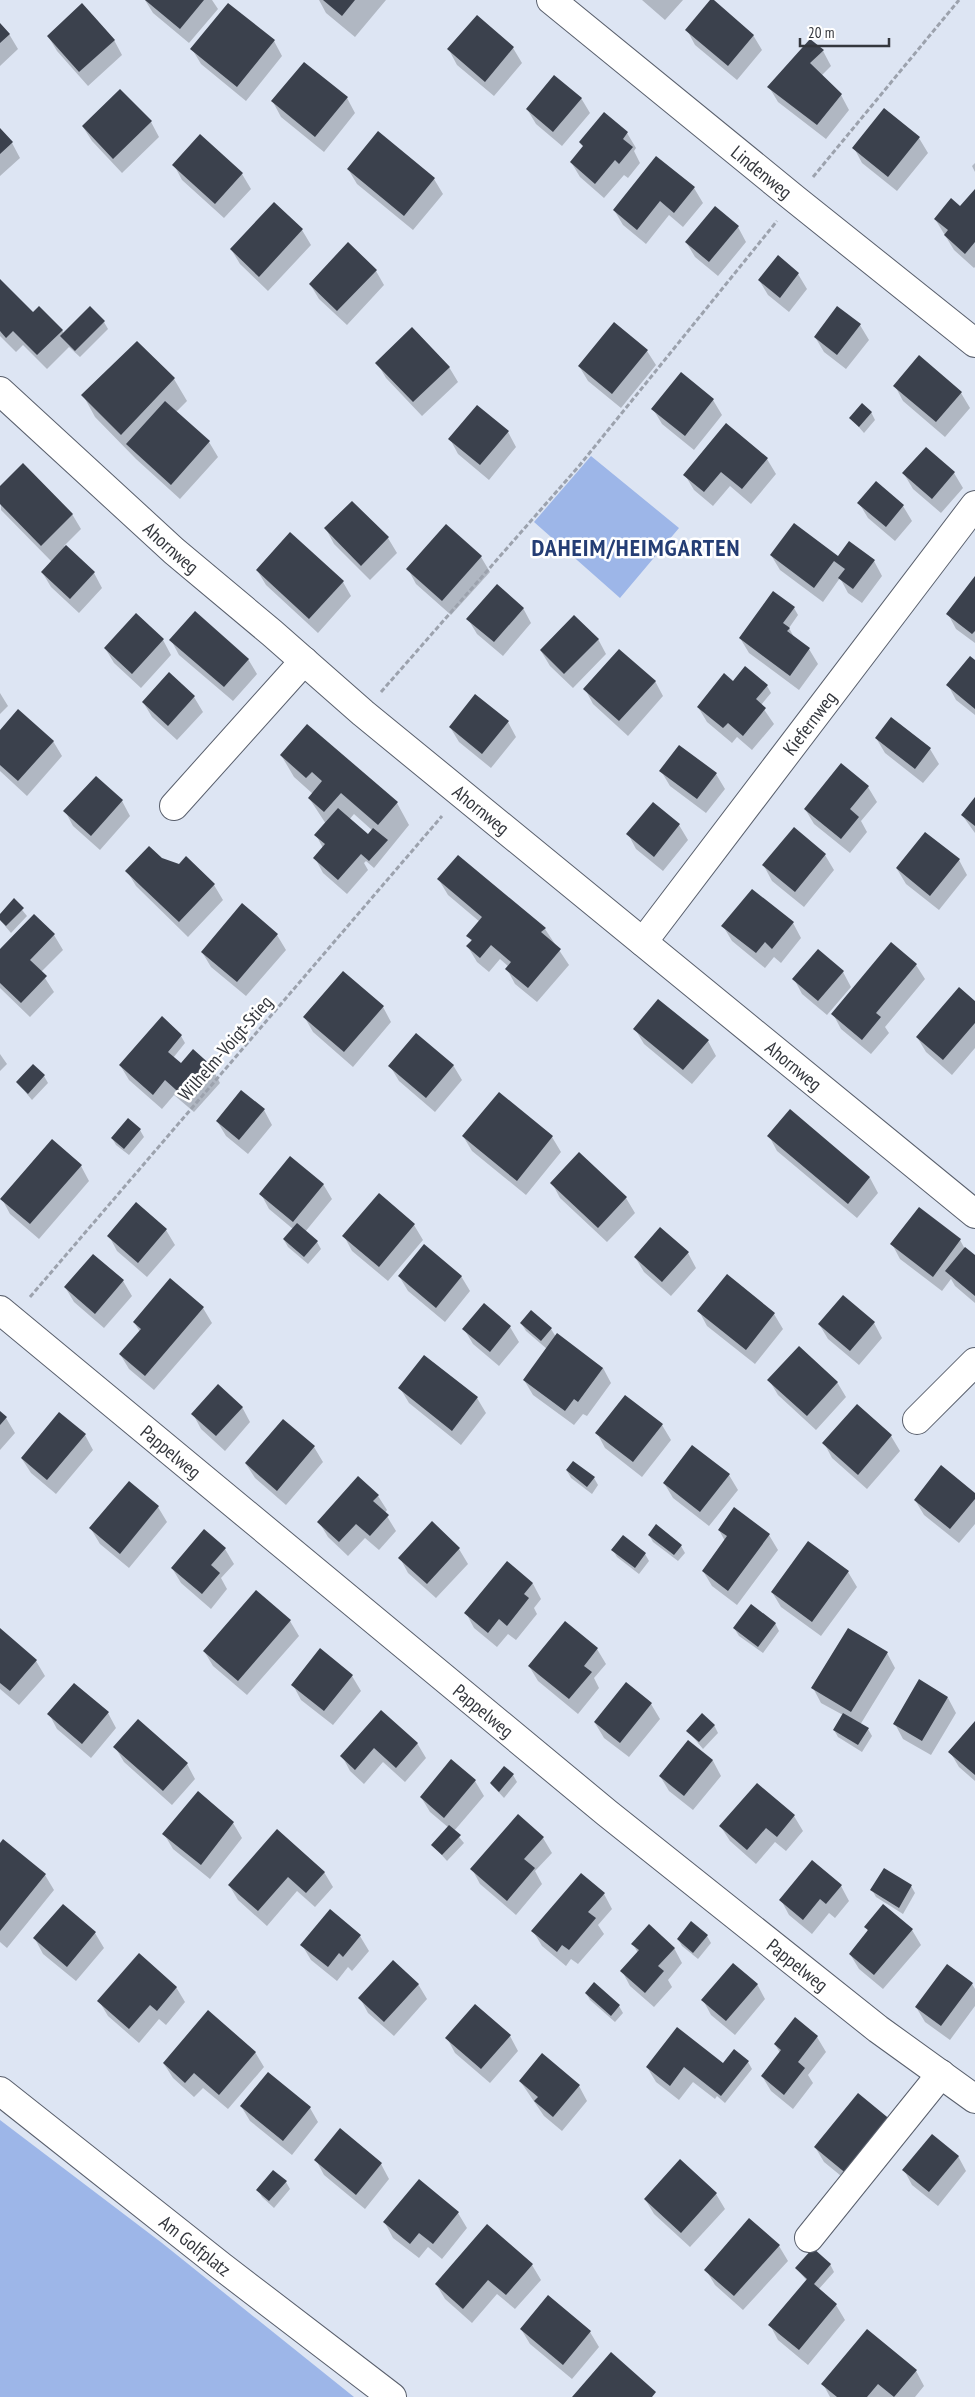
<svg xmlns="http://www.w3.org/2000/svg" width="975" height="2397" font-family="'PT Sans Narrow',sans-serif">
  <rect width="100%" height="100%" fill="#dde5f3"/>
  <path fill="#9db6e8" d="M591,456l88,72 -59,70 -86,-76z
    M0,2120l162,123 192,154h-354z"/>
  <path fill="#0003" fill-rule="evenodd" d="M145,0h67l6,9 -29,34 -36,-30z
    M319,0h67l-31,37 -29,-24z
    M642,0h41l-18,20z
    M0,24l9,10 9,15 -18,17z
    M687,30l66,5 9,15 -25,30 -42,-35z
    M48,36l66,4 8,15 -34,31 -31,-35z
    M274,41l8,15 -36,45 -45,-37 -9,-15z
    M513,48l9,15 -28,33 -37,-31 -8,-15z
    M823,51l8,15 -10,10 20,19 8,15 -23,29 -48,-37 -9,-15z
    M347,98l8,15 -31,39 -43,-35 -8,-15z
    M581,98l9,15 -28,33 -26,-22 -9,-15z
    M604,114l23,19 9,15 -2,3 6,12 -12,15 -4,-3 -20,23 -24,-21 -9,-15 13,-15 -3,-5z
    M151,122l8,15 -37,36 -30,-32 -9,-14z
    M0,130l12,13 8,15 -20,18z
    M379,133l55,46 9,15 -30,36 -56,-46 -9,-15z
    M200,136l42,38 9,15 -27,29 -42,-38 -8,-15z
    M919,138l9,15 -31,38 -35,-28 -8,-15z
    M975,163v9l-3,-6z
    M694,188l9,15 -20,24 -14,-12 -23,29 -23,-19 -9,-15z
    M975,191v76l-1,1 -20,-18 -19,-31 25,-11z
    M274,204l28,26 9,15 -43,46 -28,-27 -9,-15z
    M738,227l8,15 -28,34 -23,-19 -9,-15z
    M778,257l20,17 9,15 -18,23 -21,-17 -9,-15z
    M376,271l8,14 -37,40 -28,-26 -9,-15z
    M0,281l33,33 29,16 2,4 40,-12 4,7 -28,28 -11,-10 -22,22 -24,-24 -7,7 -16,-16z
    M860,325l9,15 -23,29 -22,-17 -9,-15z
    M137,343l37,36 13,22 -11,11 33,30 9,15 -38,42 -44,-40 -41,-42 -12,-22z
    M647,351l9,14 -35,43 -33,-27 -9,-15z
    M919,357l42,36 9,15 -25,29 -42,-36 -8,-15z
    M377,363l72,4 9,15 -36,34 -36,-38z
    M713,400l9,15 -28,35 -32,-26 -9,-15z
    M871,412l4,8 -11,13 -13,-15z
    M727,425l40,34 9,15 -25,30 -21,-18 -17,20 -19,-16 -9,-15z
    M508,432l8,15 -27,33 -31,-26 -8,-15z
    M954,473l9,15 -22,25 -28,-24 -9,-15z
    M0,487l72,27 9,15 -17,17 30,27 8,15 -23,25 -28,-26 -9,-15 10,-10 -51,-52z
    M352,502l36,36 9,15 -27,27 -36,-36 -8,-15z
    M859,503l44,3 9,15 -17,20 -27,-23z
    M446,526l35,31 9,15 -39,43 -35,-31 -8,-15z
    M771,555l103,6 8,15 -20,27 -14,-10 -8,-15 -17,24 -43,-32z
    M257,570l86,12 8,14 -33,37 -52,-48z
    M975,578v65l-19,-14 -8,-15z
    M523,608l8,15 -28,33 -26,-22 -9,-15z
    M794,608l4,7 -9,13 6,11 14,10 9,15 -19,26 -50,-37 -9,-15z
    M598,639l8,15 -33,34 -23,-22 -9,-15z
    M163,640l8,15 -30,33 -27,-25 -9,-15z
    M171,640l77,19 9,15 -24,27 -54,-46z
    M975,662v53l-19,-15 -8,-15z
    M655,681l8,15 -35,40 -35,-32 -8,-15z
    M733,683l34,3 4,7 -10,12 13,19 -22,26 -15,-13 -5,6 -25,-21 -9,-15z
    M0,693l8,13 -8,8z
    M194,697l9,15 -26,28 -25,-23 -9,-15z
    M508,722l8,15 -25,31 -32,-26 -9,-15z
    M0,732l53,9 9,15 -35,40 -27,-25z
    M876,738l54,11 9,15 -16,19 -38,-30z
    M281,755l116,48 12,22 -35,43 -8,-7 -2,2 4,7 -21,24 -24,-21 -8,-15 8,-10 -7,-13 10,-11 -17,-26 4,-4 -19,-17zM354,814l19,17 -5,5 -19,-16z
    M661,771l55,3 9,15 -19,24 -36,-27z
    M868,787l9,15 -16,19 6,11 -17,21 -36,-29 -9,-15z
    M975,799v34l-13,-18z
    M122,801l8,15 -30,34 -27,-24 -8,-15z
    M653,804l26,21 9,15 -25,31 -27,-22 -8,-15z
    M794,829l31,26 9,15 -30,37 -32,-26 -8,-15z
    M187,858l27,27 9,15 -35,37 -52,-51 -9,-15 34,-12 18,6z
    M959,860l8,15 -28,35 -33,-26 -9,-15z
    M439,880l106,49 24,36 -32,37 -22,-18 -8,-15 2,-2 -9,-8 -11,13 -12,-10 -9,-15 4,-5 -4,-6 12,-14 -32,-27z
    M14,900l13,16 -16,17 -11,-13v-6z
    M34,916l20,19 9,15 -22,22 13,20 -24,25 -30,-29v-37z
    M793,923l8,15 -20,25 -7,-6 -9,11 -33,-27 -9,-15z
    M277,935l9,15 -40,46 -35,-29 -9,-15z
    M916,965l9,14 -40,48 4,6 -18,21 -30,-25 -8,-15z
    M843,972l8,15 -24,28 -25,-21 -8,-15z
    M975,1003v45l-23,27 -26,-23 -9,-15z
    M383,1007l8,15 -38,45 -40,-35 -8,-14z
    M635,1029l73,12 8,15 -24,28 -48,-40z
    M181,1036l4,7 -12,15 8,7 31,3 8,15 -26,29 -20,-17 -12,14 -33,-29 -9,-15z
    M0,1054l7,10 -7,7z
    M453,1065l9,15 -27,32 -36,-31 -9,-15z
    M44,1076l4,7 -16,17 -15,-18z
    M499,1094l53,43 9,15 -35,43 -54,-44 -9,-15z
    M264,1110l8,15 -24,29 -22,-18 -9,-15z
    M790,1111l80,67 8,15 -21,25 -80,-67 -8,-15z
    M128,1119l12,11 4,7 -15,18 -13,-10 -4,-7z
    M81,1166l8,15 -50,58 -29,-25 -8,-15z
    M552,1183l74,15 9,15 -28,29 -47,-44z
    M323,1184l9,15 -27,33 12,10 4,7 -13,15 -20,-17 -4,-7 9,-11 -24,-20 -8,-15z
    M919,1208l41,32 5,9 10,8v46l-20,-17 -4,-7 -9,12 -42,-32 -8,-15z
    M414,1225l9,15 -35,41 -36,-30 -8,-15z
    M166,1230l9,15 -28,32 -30,-26 -8,-15z
    M688,1253l8,15 -25,28 -27,-24 -9,-15z
    M93,1255l30,26 9,15 -28,32 -30,-26 -9,-15z
    M399,1276h62l9,15 -25,31 -37,-31z
    M727,1276l47,38 9,15 -28,35 -48,-38 -8,-15z
    M170,1280l33,28 9,15 -58,67 -25,-21 -9,-15 20,-22 -6,-10z
    M484,1305l26,22 9,15 -20,24 -26,-22 -9,-15z
    M521,1323l30,6 5,8 47,31 8,15 -24,33 -4,-2 -9,11 -41,-30 -9,-15 23,-31 -21,-18z
    M874,1323l8,15 -23,27 -31,-26 -9,-15z
    M769,1380l68,2 9,15 -30,33 -38,-35z
    M400,1388l77,10 9,15 -25,32 -52,-42z
    M857,1406l34,30 9,15 -33,38 -35,-31 -8,-15z
    M242,1407l8,15 -25,29 -24,-22 -8,-15z
    M0,1412l6,6 9,15 -15,17z
    M283,1420l31,27 9,15 -37,43 -31,-27 -9,-14z
    M662,1425l9,15 -29,37 -37,-29 -8,-15z
    M85,1435l8,15 -37,44 -25,-21 -9,-14z
    M574,1462l20,16 4,7 -6,9 -21,-16 -4,-7z
    M729,1475l9,15 -29,36 -36,-28 -9,-15z
    M129,1483l29,24 9,15 -38,46 -29,-24 -9,-15z
    M975,1495v29l-16,19 -35,-28 -9,-15z
    M378,1496l9,14 -2,3 11,18 -17,19 -14,-12 -17,18 -20,-19 -9,-15z
    M734,1509l35,26 9,15 -41,55 -25,-19 -9,-15 22,-30 -6,-11z
    M432,1523l27,26 9,15 -32,34 -28,-25 -8,-15z
    M204,1531l21,18 9,15 -13,14 6,11 -16,20 -30,-26 -9,-15z
    M649,1535l32,11 4,7 -7,8 -25,-19z
    M613,1550l32,4 4,7 -10,13 -22,-17z
    M507,1563l26,21 8,15 -7,9 3,6 -21,26 -8,-6 -11,13 -23,-19 -8,-15z
    M848,1572l9,15 -36,49 -40,-29 -9,-15z
    M290,1621l9,15 -52,59 -34,-29 -9,-15z
    M775,1623l4,8 -16,22 -24,-17 -5,-8z
    M0,1630l36,31 9,15 -26,29 -19,-16z
    M597,1649l9,15 -12,14 5,10 -21,26 -40,-33 -9,-15z
    M887,1653l8,15 -35,57 8,4 4,7 -10,16 -24,-15 -4,-7 9,-15 -22,-12 -8,-15z
    M352,1676l9,15 -28,34 -32,-25 -8,-15z
    M948,1698l8,15 -25,42 -28,-16 -8,-15z
    M651,1704l9,15 -31,38 -25,-19 -9,-15z
    M381,1712l36,31 9,15 -21,24 -22,-20 -19,22 -14,-13 -8,-15z
    M108,1713l8,15 -25,30 -34,-29 -8,-15z
    M975,1723v58l-16,-14 -9,-15z
    M714,1725l4,8 -15,16 -15,-18z
    M688,1742l25,19 8,15 -28,34 -24,-19 -9,-15z
    M115,1747l72,17 8,15 -23,26 -48,-43z
    M452,1761l23,20 9,15 -30,35 10,12 -17,18 -14,-16 16,-17 -19,-16 -9,-15z
    M513,1775l4,7 -13,16 -13,-14z
    M757,1784l37,32 9,15 -17,20 -11,-9 -19,22 -26,-23 -9,-14z
    M233,1823l9,15 -32,41 -37,-30 -9,-15z
    M277,1831l47,41 9,15 -18,20 -18,-16 -30,35 -29,-26 -9,-15z
    M543,1838l9,15 -17,18 7,13 -26,31 -36,-31 -8,-15z
    M0,1845l45,30 9,15 -47,58 -7,-6z
    M841,1886l8,15 -14,17 -6,-5 -17,21 -23,-19 -8,-15z
    M911,1886l4,7 -12,21 -27,-17 -4,-7z
    M604,1894l8,15 -14,16 6,9 -26,30 -7,-5 -5,7 -24,-20 -9,-15z
    M63,1906l32,27 9,15 -28,33 -33,-27 -8,-15z
    M883,1906l29,24 9,15 -38,44 -24,-20 -9,-15 18,-22 -2,-5z
    M360,1936l9,15 -17,20 -4,-4 -11,14 -26,-21 -9,-15z
    M707,1936l4,7 -13,16 -16,-13 -4,-7z
    M633,1944l41,4 8,15 -14,17 4,7 -18,20 -24,-21 -8,-15 16,-18z
    M418,1984l9,15 -33,37 -26,-23 -8,-15z
    M757,1984l8,15 -30,36 -24,-20 -8,-15z
    M972,1984l3,5v17l-25,34 -25,-18 -9,-15z
    M176,1987l9,15 -19,23 -7,-6 -20,24 -31,-27 -9,-15z
    M586,1993l33,13 4,7 -8,9 -25,-22z
    M510,2036l8,15 -28,32 -35,-30 -8,-15z
    M817,2037l9,15 -18,23 5,8 -20,26 -22,-18 -9,-15 18,-23 -5,-9z
    M255,2052l9,15 -36,42 -25,-21 -9,9 -21,-19 -9,-14z
    M748,2062l4,7 -27,34 -8,-7 -2,3 -22,-17 -14,18 -23,-18 -9,-15z
    M520,2081l59,5 8,15 -25,30 -18,-15z
    M241,2106l69,2 8,14 -26,33 -42,-34z
    M891,2121l-34,68 -33,-27 -9,-15z
    M958,2156l8,15 -28,35 -26,-21 -8,-15z
    M316,2160l65,4 8,15 -24,30 -41,-34z
    M680,2161l36,33 9,15 -35,38 -36,-33 -9,-15z
    M286,2182l4,7 -16,19 -12,-11 -4,-7z
    M458,2213l9,15 -25,31 -14,-12 -9,11 -26,-20 -8,-15z
    M779,2246l9,15 -45,49 -28,-25 -9,-15z
    M830,2264l4,8 -16,18 18,15 9,15 -37,45 -30,-25 -8,-15 37,-44 -10,-12z
    M532,2265l9,15 -26,29 -18,-15 -25,29 -27,-24 -9,-15z
    M548,2297l42,35 9,15 -27,32 -42,-35 -9,-15z
    M916,2371l8,15 -9,11h-85l-7,-13z"/>
  <path fill="#3b414d" d="M145,0h59l-24,29z
    M323,0h32l-13,16z
    M710,0h4l40,35 -26,31 -43,-36z
    M82,3l33,37 -36,32 -32,-36z
    M228,3l47,37 -38,47 -47,-38z
    M477,15l37,32 -29,35 -38,-33z
    M0,23l10,11 -10,9z
    M810,39l14,11 -14,13 32,31 -25,31 -50,-38z
    M304,62l44,35 -33,40 -44,-36z
    M554,75l28,23 -29,34 -27,-23z
    M120,89l32,32 -39,38 -31,-33z
    M884,108l36,29 -32,40 -36,-29z
    M604,112l24,20 -5,7 10,8 -14,17 -4,-4 -20,24 -25,-22 13,-16 -4,-4z
    M0,128l13,14 -13,12z
    M378,131l57,47 -31,38 -57,-47z
    M200,134l43,39 -28,31 -43,-39z
    M656,156l39,31 -21,26 -14,-12 -23,29 -24,-20z
    M975,189v53l-10,12 -21,-19 4,-5 -14,-11 17,-21 9,8z
    M274,202l29,27 -44,48 -29,-28z
    M715,206l24,20 -30,36 -24,-20z
    M348,242l29,28 -40,41 -28,-27z
    M778,255l21,18 -19,25 -22,-18z
    M0,279l33,33 6,-6 24,24 -26,25 -24,-24 -7,7 -6,-7z
    M90,306l15,15 -30,30 -15,-15z
    M837,306l24,18 -24,31 -23,-18z
    M614,322l34,28 -36,44 -34,-28z
    M412,327l38,40 -37,35 -38,-39z
    M137,341l38,37 -54,57 -40,-40z
    M919,355l43,37 -26,30 -43,-36z
    M681,372l33,27 -29,37 -34,-27z
    M165,401l45,40 -39,44 -45,-41z
    M862,403l10,9 -13,15 -10,-9z
    M477,405l32,26 -29,34 -32,-26z
    M726,423l42,35 -26,31 -21,-17 -17,20 -21,-17z
    M926,447l29,25 -23,27 -30,-26z
    M23,463l50,51 -32,32 -41,-42v-18z
    M876,481l28,24 -18,22 -29,-24z
    M352,501l37,36 -28,29 -37,-38z
    M794,523l44,33 11,-15 26,19 -22,29 -15,-11 7,-9 -11,-8 -20,27 -44,-33z
    M446,524l36,32 -40,45 -36,-32z
    M290,532l54,49 -35,38 -53,-49z
    M66,545l29,27 -25,27 -29,-27z
    M975,576v55l-3,3 -26,-20z
    M497,584l27,24 -30,34 -28,-23z
    M773,591l22,16 -12,16 7,5 -3,3 23,17 -20,28 -51,-38z
    M195,611l54,48 -25,28 -55,-47z
    M136,613l28,26 -32,35 -28,-26z
    M574,615l25,24 -35,35 -24,-24z
    M619,649l37,32 -37,40 -36,-32z
    M970,656l5,4v49l-29,-24z
    M745,666l23,19 -12,14 10,9 -23,28 -15,-13 -5,5 -26,-21 27,-34 9,8z
    M169,672l26,24 -27,30 -26,-24z
    M475,694l34,27 -27,33 -33,-27z
    M18,709l36,32 -36,40 -18,-16v-35z
    M891,717l40,31 -16,21 -40,-31z
    M307,724l91,78 -20,23 -37,-32 -17,19 -16,-14 14,-17 -10,-9 -6,6 -26,-23z
    M679,745l38,28 -20,26 -38,-28z
    M841,763l28,23 -19,23 9,8 -18,22 -37,-30z
    M96,776l27,24 -32,36 -28,-25z
    M975,797v29l-14,-11z
    M653,802l27,22 -26,33 -28,-23z
    M338,808l30,26 5,-6 15,12 -19,21 -8,-7 -23,26 -25,-22 12,-14 -11,-9z
    M794,827l32,27 -31,38 -33,-27z
    M925,832l35,27 -30,37 -34,-28z
    M149,846l13,12 17,6 7,-8 29,28 -36,38 -54,-51z
    M458,855l88,73 -5,4 20,17 -33,39 -23,-19 6,-7 -20,-17 -11,13 -14,-12 6,-6 -6,-4 16,-19 -45,-38z
    M752,889l42,33 -22,27 -7,-7 -9,11 -35,-27z
    M14,898l10,10 -18,18 -6,-6v-6z
    M242,903l36,31 -41,48 -36,-30z
    M34,914l21,20 -25,26 17,16 -26,27 -21,-20v-34z
    M891,942l26,22 -41,49 5,4 -19,23 -31,-26z
    M818,949l26,22 -26,30 -26,-22z
    M343,971l41,35 -40,46 -41,-35z
    M959,987l16,14v22l-32,37 -27,-23z
    M658,999l51,41 -26,30 -50,-41z
    M162,1016l20,19 -14,17 13,11 12,-14 20,18 -28,31 -20,-18 -12,15 -34,-30z
    M416,1033l38,32 -28,33 -38,-32z
    M33,1064l12,11 -17,19 -12,-12z
    M241,1090l24,19 -26,31 -23,-19z
    M499,1092l54,44 -36,45 -55,-45z
    M790,1109l80,68 -22,27 -81,-68z
    M128,1118l13,11 -17,20 -13,-11z
    M52,1139l30,26 -52,59 -30,-25z
    M579,1152l48,45 -29,31 -48,-45z
    M290,1156l34,28 -31,38 -34,-28z
    M379,1193l36,31 -36,43 -37,-31z
    M136,1202l31,27 -29,34 -31,-27z
    M919,1207l42,32 -28,38 -43,-33z
    M297,1223l21,18 -14,16 -21,-18z
    M660,1227l29,25 -27,30 -28,-25z
    M424,1244l38,32 -26,32 -38,-32z
    M965,1247l10,8v41l-30,-25z
    M93,1254l31,26 -29,34 -31,-27z
    M727,1274l48,39 -29,37 -49,-39z
    M170,1278l34,29 -59,69 -26,-22 22,-25 -8,-7z
    M843,1295l32,27 -25,29 -32,-27z
    M484,1303l27,23 -21,26 -28,-23z
    M531,1310l21,18 -11,13 -21,-18z
    M557,1333l46,35 -25,34 -4,-3 -9,12 -42,-31z
    M799,1346l39,36 -31,34 -40,-36z
    M424,1355l54,42 -26,34 -54,-43z
    M218,1384l25,23 -27,29 -25,-22z
    M625,1395l38,29 -30,38 -38,-29z
    M857,1404l35,31 -34,40 -36,-32z
    M0,1411l7,6 -7,8z
    M59,1412l27,22 -39,46 -26,-22z
    M283,1419l32,27 -38,45 -32,-28z
    M692,1445l38,29 -30,38 -37,-29z
    M573,1461l22,16 -8,10 -21,-17z
    M941,1465l34,28v6l-25,30 -36,-29z
    M358,1476l21,19 -6,6 16,14 -19,21 -14,-12 -17,18 -22,-20z
    M129,1481l30,25 -39,48 -31,-26z
    M734,1507l36,27 -42,57 -26,-20 25,-35 -9,-6z
    M432,1521l28,27 -33,36 -29,-26z
    M656,1524l26,21 -8,10 -26,-20z
    M204,1529l22,19 -15,17 9,8 -18,21 -31,-26z
    M623,1535l23,18 -11,15 -24,-18z
    M808,1541l41,30 -37,51 -41,-30z
    M507,1561l26,22 -9,11 5,4 -22,28 -8,-7 -11,14 -24,-20z
    M256,1590l35,30 -53,61 -35,-30z
    M751,1604l25,19 -18,24 -25,-19z
    M565,1621l33,27 -14,18 8,6 -23,27 -41,-33z
    M0,1628l37,32 -27,31 -10,-8z
    M848,1628l40,24 -37,60 -40,-24z
    M320,1648l33,27 -29,36 -33,-26z
    M919,1679l29,18 -26,44 -29,-17z
    M626,1682l26,21 -32,40 -26,-21z
    M74,1683l35,29 -27,32 -35,-30z
    M381,1710l37,33 -22,25 -22,-20 -19,22 -15,-14z
    M702,1713l13,12 -16,17 -13,-11z
    M843,1713l26,15 -11,17 -25,-15z
    M138,1719l50,44 -25,28 -50,-44z
    M975,1721v54l-27,-23z
    M688,1740l25,20 -29,36 -25,-20z
    M451,1759l25,21 -32,38 -24,-21z
    M504,1766l10,8 -15,18 -9,-9z
    M757,1783l38,32 -18,22 -11,-9 -19,22 -28,-24z
    M198,1791l36,31 -33,43 -39,-31z
    M518,1814l26,23 -20,22 11,9 -28,33 -37,-32z
    M449,1825l12,10 -19,20 -11,-10z
    M277,1829l48,43 -19,21 -18,-16 -30,34 -30,-26z
    M3,1839l43,35 -46,57v-88z
    M812,1860l30,25 -16,19 -6,-5 -17,21 -24,-20z
    M884,1868l28,17 -13,23 -29,-18z
    M581,1873l24,20 -17,19 8,6 -27,32 -7,-5 -5,7 -26,-21z
    M63,1904l33,28 -29,35 -34,-29z
    M883,1904l30,25 -39,46 -25,-21 19,-24 -4,-3z
    M330,1909l31,26 -18,22 -4,-4 -11,14 -28,-22z
    M691,1921l17,14 -15,18 -16,-14z
    M649,1924l26,24 -17,18 6,5 -19,22 -25,-22 19,-21 -8,-6z
    M139,1953l38,34 -20,24 -7,-6 -21,24 -32,-28z
    M393,1960l26,24 -35,38 -26,-24z
    M733,1963l25,21 -32,37 -25,-21z
    M947,1964l26,19 -32,43 -26,-19z
    M594,1982l26,23 -9,11 -26,-23z
    M475,2004l36,31 -30,34 -36,-31z
    M208,2010l48,42 -37,43 -25,-22 -9,10 -22,-20z
    M795,2017l23,19 -20,26 7,6 -21,27 -23,-19 20,-26 -7,-6z
    M677,2027l46,36 11,-14 15,12 -28,35 -37,-29 -14,19 -24,-19z
    M542,2053l38,32 -27,32 -19,-16 4,-4 -19,-16z
    M268,2072l43,35 -28,34 -43,-35z
    M858,2093l34,28 -44,54 -34,-28z
    M340,2128l42,35 -26,32 -42,-35z
    M932,2134l27,22 -30,36 -27,-22z
    M680,2159l37,34 -36,40 -37,-34z
    M273,2170l14,11 -18,20 -13,-11z
    M419,2179l40,33 -26,32 -14,-11 -9,11 -27,-22z
    M749,2218l31,27 -46,51 -30,-26z
    M487,2224l46,40 -27,31 -18,-15 -25,29 -28,-25z
    M813,2248l18,16 -17,20 23,20 -38,46 -31,-25 39,-46 -12,-11z
    M548,2295l43,36 -28,34 -43,-36z
    M867,2329l50,41 -23,27 -16,-13 -11,13h-30l-16,-13z
    M611,2352l45,40 -4,5h-80z"/>
  <g fill="none" stroke-linecap="round" stroke-linejoin="round">
    <g stroke="#595f6c" stroke-width="30">
      <g id="minor">
        <path id="s1" d="M551,0l244,199 180,144"/>
        <path id="s2" d="M0,391l174,160 98,82 91,80 612,501"/>
        <path d="M174,806l130,-145"/>
        <path id="s3" d="M643,942l332,-437"/>
        <path id="s4" d="M0,1310l607,503 271,216 97,70"/>
        <path d="M917,1420l58,-58"/>
        <path id="s5" d="M0,2091l221,175 171,131"/>
        <path d="M809,2238l132,-164"/>
      </g>
    </g>
    <path stroke="#9ca2ad" stroke-width="3" stroke-dasharray="5 2.5" stroke-linecap="butt" d="M813,177l146,-177
      M381,692l198,-226 198,-245
      M30,1297l412,-481"/>
    <use href="#minor" stroke="#fff" stroke-width="28"/>
  </g>
  <g text-anchor="middle" dominant-baseline="central" stroke-width="5" stroke-linejoin="round" paint-order="stroke">
    <g font-size="19" fill="#34373d" stroke="#fff">
      <text stroke="none"><textPath href="#s1" startOffset="272">Lindenweg</textPath></text>
      <text stroke="none"><textPath href="#s2" startOffset="232">Ahornweg</textPath></text>
      <text stroke="none"><textPath href="#s3" startOffset="275">Kiefernweg</textPath></text>
      <text stroke="none"><textPath href="#s2" startOffset="638">Ahornweg</textPath></text>
      <text transform="translate(225 1048) rotate(-49)">Wilhelm-Voigt-Stieg</text>
      <text stroke="none"><textPath href="#s2" startOffset="1042">Ahornweg</textPath></text>
      <text stroke="none"><textPath href="#s4" startOffset="222">Pappelweg</textPath></text>
      <text stroke="none"><textPath href="#s4" startOffset="628">Pappelweg</textPath></text>
      <text stroke="none"><textPath href="#s4" startOffset="1032">Pappelweg</textPath></text>
      <text stroke="none"><textPath href="#s5" startOffset="249">Am Golfplatz</textPath></text>
    </g>
    <g font-size="24" font-weight="bold" letter-spacing="1" fill="#243d74" stroke="#fff">
      <text x="636" y="547">DAHEIM/HEIMGARTEN</text>
    </g>
  </g>
  <path d="M800 38v8h89v-8" fill="none" stroke="#34373d" stroke-width="2.5"/>
  <text x="808" y="38" font-size="15" fill="#34373d" stroke="#ffffff" stroke-width="4" paint-order="stroke">20 m</text>
</svg>
